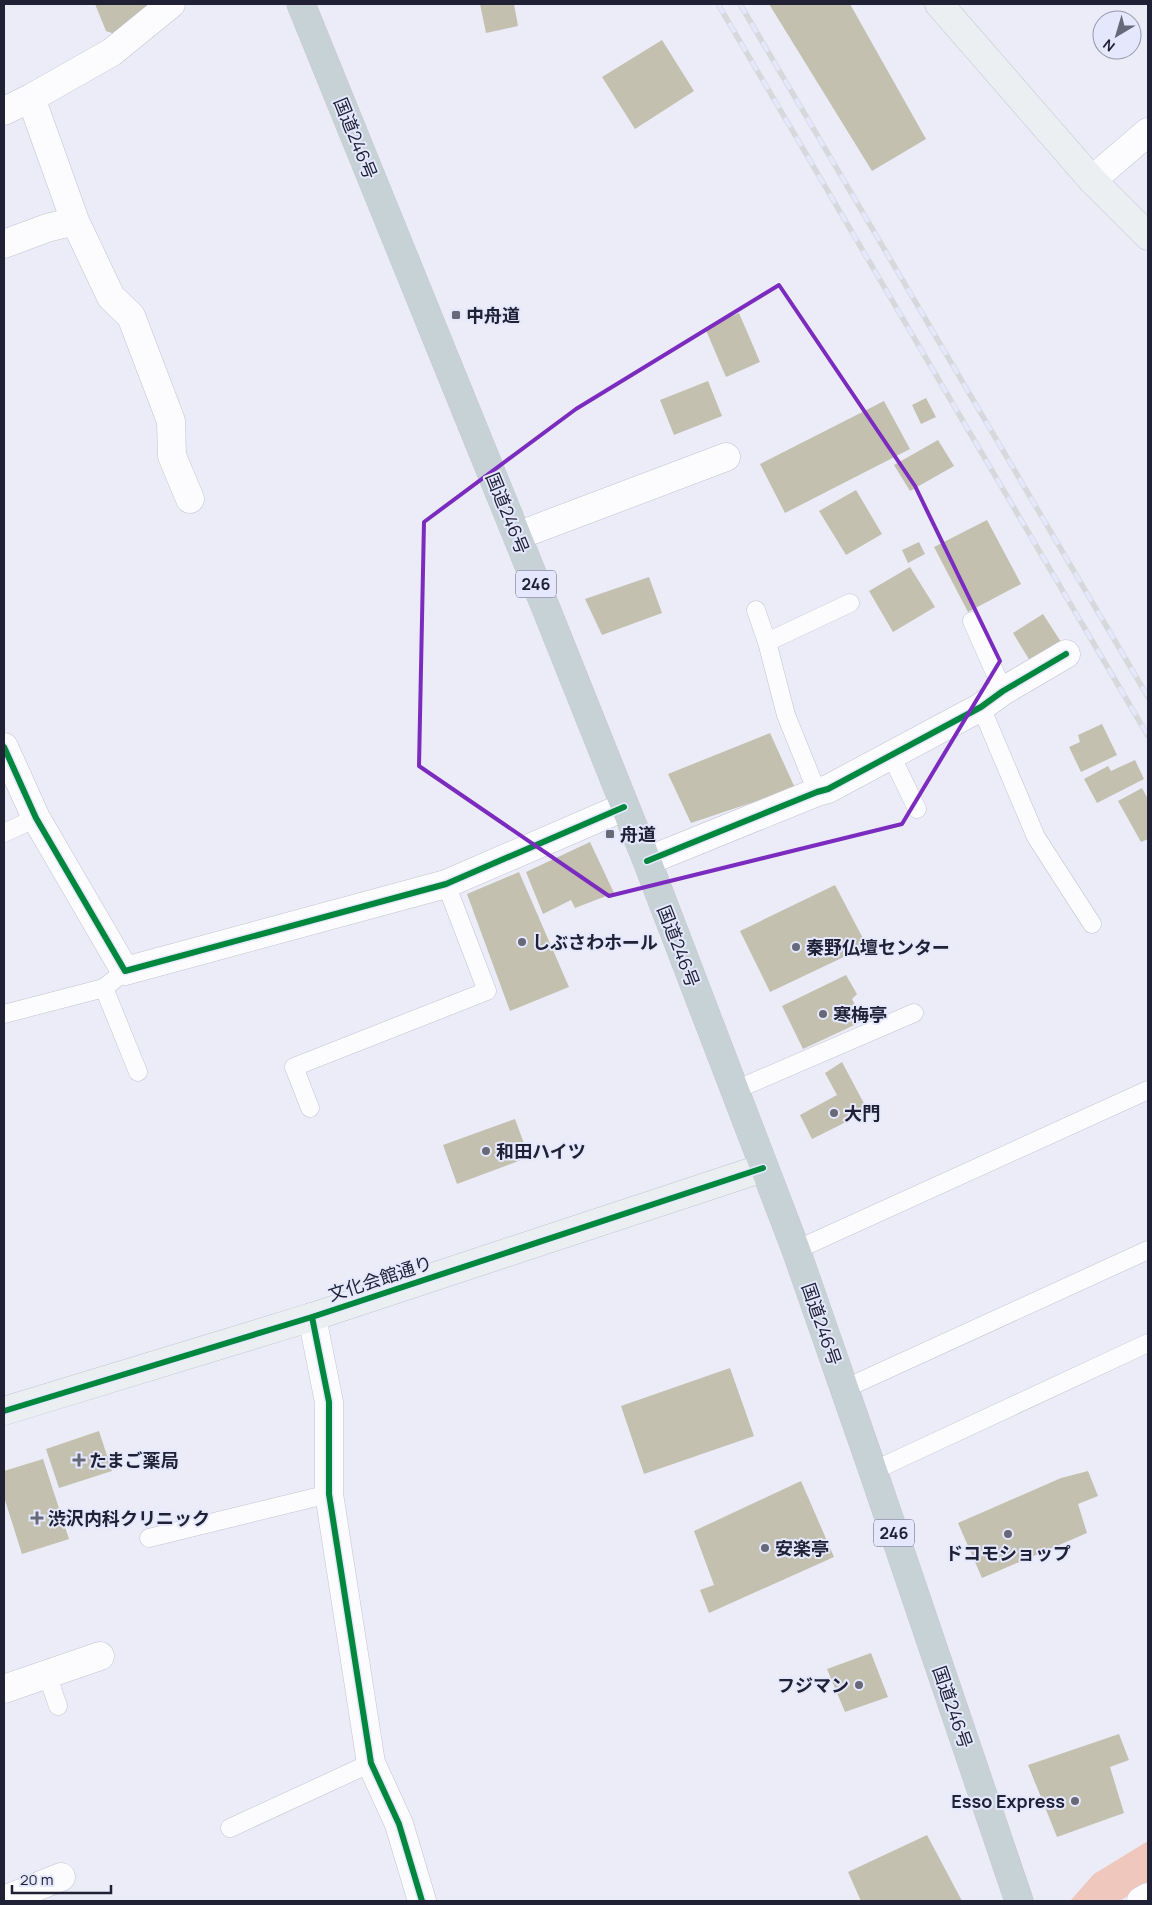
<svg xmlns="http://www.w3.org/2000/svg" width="1152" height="1905" font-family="Manrope,'Noto Sans JP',sans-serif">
  <rect width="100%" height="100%" fill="#ebecf7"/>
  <path fill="#efc7bd" d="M1148,1841v41l-28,19h-50l24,-27z"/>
  <path fill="#c3c0b0" d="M95,4h59l-37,31 -11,-4z
    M480,4h34l4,22 -32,7z
    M769,4h81l76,135 -54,32z
    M662,40l32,51 -59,38 -33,-52z
    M739,313l21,49 -34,15 -21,-49z
    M708,381l14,35 -48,19 -14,-35z
    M926,398l10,19 -15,7 -9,-19z
    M884,401l26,48 -125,64 -25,-49z
    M938,440l16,26 -44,25 -16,-26z
    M856,490l26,44 -36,21 -27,-44z
    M987,520l34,64 -53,28 -34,-65z
    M919,542l6,12 -17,9 -6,-13z
    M910,567l25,40 -42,25 -24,-41z
    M649,577l13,36 -60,22 -17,-36z
    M1043,614l18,28 -31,19 -17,-28z
    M1102,724l15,31 -36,17 -12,-25 11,-5 -2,-7z
    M770,733l25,55 -104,35 -23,-49z
    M1135,760l9,19 -47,24 -13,-24 24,-13 3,5z
    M1142,788l6,11v40l-7,3 -23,-41z
    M590,842l24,51 -39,15 -4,-8 -28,14 -17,-42z
    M519,872l50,115 -59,24 -43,-117z
    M835,885l32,61 -97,46 -30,-61z
    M846,975l11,19 -5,5 11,22 -60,28 -21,-43z
    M842,1062l26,49 -56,28 -12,-24 37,-20 -12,-22z
    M515,1119l14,38 -72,27 -14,-39z
    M730,1368l24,68 -110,38 -23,-68z
    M99,1431l13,40 -53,17 -13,-39z
    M43,1459l26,80 -47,15 -18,-57v-26z
    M1088,1471l10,25 -20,8 9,29 -105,45 -24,-55 103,-45z
    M801,1481l33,76 -125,56 -9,-23 14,-5 -20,-54z
    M871,1653l17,44 -43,15 -18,-43z
    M1119,1734l10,26 -19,7 14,46 -67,24 -29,-72z
    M927,1835l35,66h-101l-13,-29z"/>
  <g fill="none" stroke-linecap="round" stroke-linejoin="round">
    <g stroke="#c2c3d2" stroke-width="19">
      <path id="lane" d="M756,610l11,32
        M972,621l31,70
        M981,707l55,130 56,87
        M891,755l26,54
        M817,792l-31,-77 -19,-73 83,-39
        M4,833l32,-15
        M104,988l34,84
        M4,1014l100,-26 21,-17
        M733,1091l181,-78
        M310,1108l-16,-41 193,-76 -41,-107
        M796,1250l352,-160
        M844,1389l304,-139
        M873,1471l275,-128
        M149,1538l180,-44
        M47,1674l11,32
        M230,1828l141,-65"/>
    </g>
    <g stroke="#c2c3d2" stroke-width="29">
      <path id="street" d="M31,98l44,123 36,76 20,19 40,105 1,35 18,43
        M4,111l27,-13 81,-46 59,-48
        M1092,180l56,-48
        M4,244l43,-16 28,-7
        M517,536l209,-79
        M4,747l32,71 89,153 321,-87 178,-77
        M647,861l170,-69 11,-3 153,-82 22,-16 63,-37
        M312,1317l17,85v92l42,269 28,61 23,77
        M4,1689l96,-33
        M4,1900l57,-23
        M1141,1901l7,-4"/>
    </g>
    <g stroke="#c2c3d2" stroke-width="29">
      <path id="secondary" d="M939,4l153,176 56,56
        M4,1411l308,-94 451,-149"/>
    </g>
    <g stroke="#c7c7cf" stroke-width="29">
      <path id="highway" d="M301,4l216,532 130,325 149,389 77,221 146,430"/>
    </g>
    <use href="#lane" stroke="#fcfcfe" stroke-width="18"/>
    <use href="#street" stroke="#fcfcfe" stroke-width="28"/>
    <use href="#secondary" stroke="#eceff2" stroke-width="28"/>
    <use href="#highway" stroke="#c7d2d7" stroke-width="28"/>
    <g stroke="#d7d8dc" stroke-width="5.5">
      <path id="rail" d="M718,4l430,732
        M740,4l408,693"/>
    </g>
    <use href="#rail" stroke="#e5e8fd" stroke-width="4" stroke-dasharray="11" stroke-linecap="butt"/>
    <g stroke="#e5e8fd" stroke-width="9">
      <path id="cycleway" d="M4,747l32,71 89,153 321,-87 178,-77
        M647,861l170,-69 11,-3 153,-82 22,-16 63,-37
        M312,1317l17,85v92l42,269 28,61 23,77
        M4,1411l308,-94 451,-149"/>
    </g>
    <use href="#cycleway" stroke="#00873e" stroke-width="6"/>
  </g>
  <path fill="none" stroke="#7b2cbf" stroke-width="4" stroke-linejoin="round" d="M779,285l136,201 85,175 -98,163 -293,72 -190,-130 5,-244 152,-113z"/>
  <g fill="#676878" stroke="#e5e8fd" stroke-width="2">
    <rect x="451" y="310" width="10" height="10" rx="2.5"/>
    <rect x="605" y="829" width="10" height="10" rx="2.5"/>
    <circle cx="522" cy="942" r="5"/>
    <circle cx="796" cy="947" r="5"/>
    <circle cx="823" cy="1014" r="5"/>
    <circle cx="834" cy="1113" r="5"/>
    <circle cx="486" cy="1151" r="5"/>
    <path d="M76.5 1452.5h5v5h5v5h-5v5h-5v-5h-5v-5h5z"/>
    <path d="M34.5 1510.5h5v5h5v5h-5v5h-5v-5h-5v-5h5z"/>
    <circle cx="1008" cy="1534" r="5"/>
    <circle cx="765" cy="1548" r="5"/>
    <circle cx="859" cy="1685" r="5"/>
    <circle cx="1075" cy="1801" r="5"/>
  </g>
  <g text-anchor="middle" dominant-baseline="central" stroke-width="4" stroke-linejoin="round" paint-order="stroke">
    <g fill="#e5e8fd" stroke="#5b5d70" stroke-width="1">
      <rect x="516" y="570.5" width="40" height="27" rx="4"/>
      <rect x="874" y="1519.5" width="40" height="27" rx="4"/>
    </g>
    <g font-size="16" font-weight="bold" fill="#202134">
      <text x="536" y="584">246</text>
      <text x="894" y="1533">246</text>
    </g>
    <g font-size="18" fill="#202134" stroke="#e5e8fd">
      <text transform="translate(356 138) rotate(68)">国道246号</text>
      <text transform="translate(508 513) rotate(68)">国道246号</text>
      <text transform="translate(679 946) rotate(69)">国道246号</text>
      <text transform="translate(380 1278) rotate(-18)">文化会館通り</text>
      <text transform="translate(822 1324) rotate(71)">国道246号</text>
      <text transform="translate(953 1707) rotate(71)">国道246号</text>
    </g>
    <g font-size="18" font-weight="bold" fill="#202134" stroke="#e5e8fd" text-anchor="start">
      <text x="466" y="315">中舟道</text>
      <text x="620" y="834">舟道</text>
      <text x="532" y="942">しぶさわホール</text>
      <text x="806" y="947">秦野仏壇センター</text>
      <text x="833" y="1014">寒梅亭</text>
      <text x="844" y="1113">大門</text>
      <text x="496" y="1151">和田ハイツ</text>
      <text x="89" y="1460">たまご薬局</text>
      <text x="48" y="1518">渋沢内科クリニック</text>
      <text x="775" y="1548">安楽亭</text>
      <text x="1008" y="1553" text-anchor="middle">ドコモショップ</text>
      <text x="849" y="1685" text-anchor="end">フジマン</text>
      <text x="1065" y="1801" text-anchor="end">Esso Express</text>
    </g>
  </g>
  <rect width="1152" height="1905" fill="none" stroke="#202134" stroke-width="10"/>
  <g transform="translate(1117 35) rotate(218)"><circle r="24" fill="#e5e8fd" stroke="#9698ad"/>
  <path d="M0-4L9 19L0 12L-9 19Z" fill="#676878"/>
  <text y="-8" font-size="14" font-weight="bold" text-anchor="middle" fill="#202134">N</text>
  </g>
  <path d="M12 1885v8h99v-8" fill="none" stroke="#202134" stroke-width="2.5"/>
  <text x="20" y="1885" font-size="15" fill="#202134" stroke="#e5e8fd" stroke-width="4" paint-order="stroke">20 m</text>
</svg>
